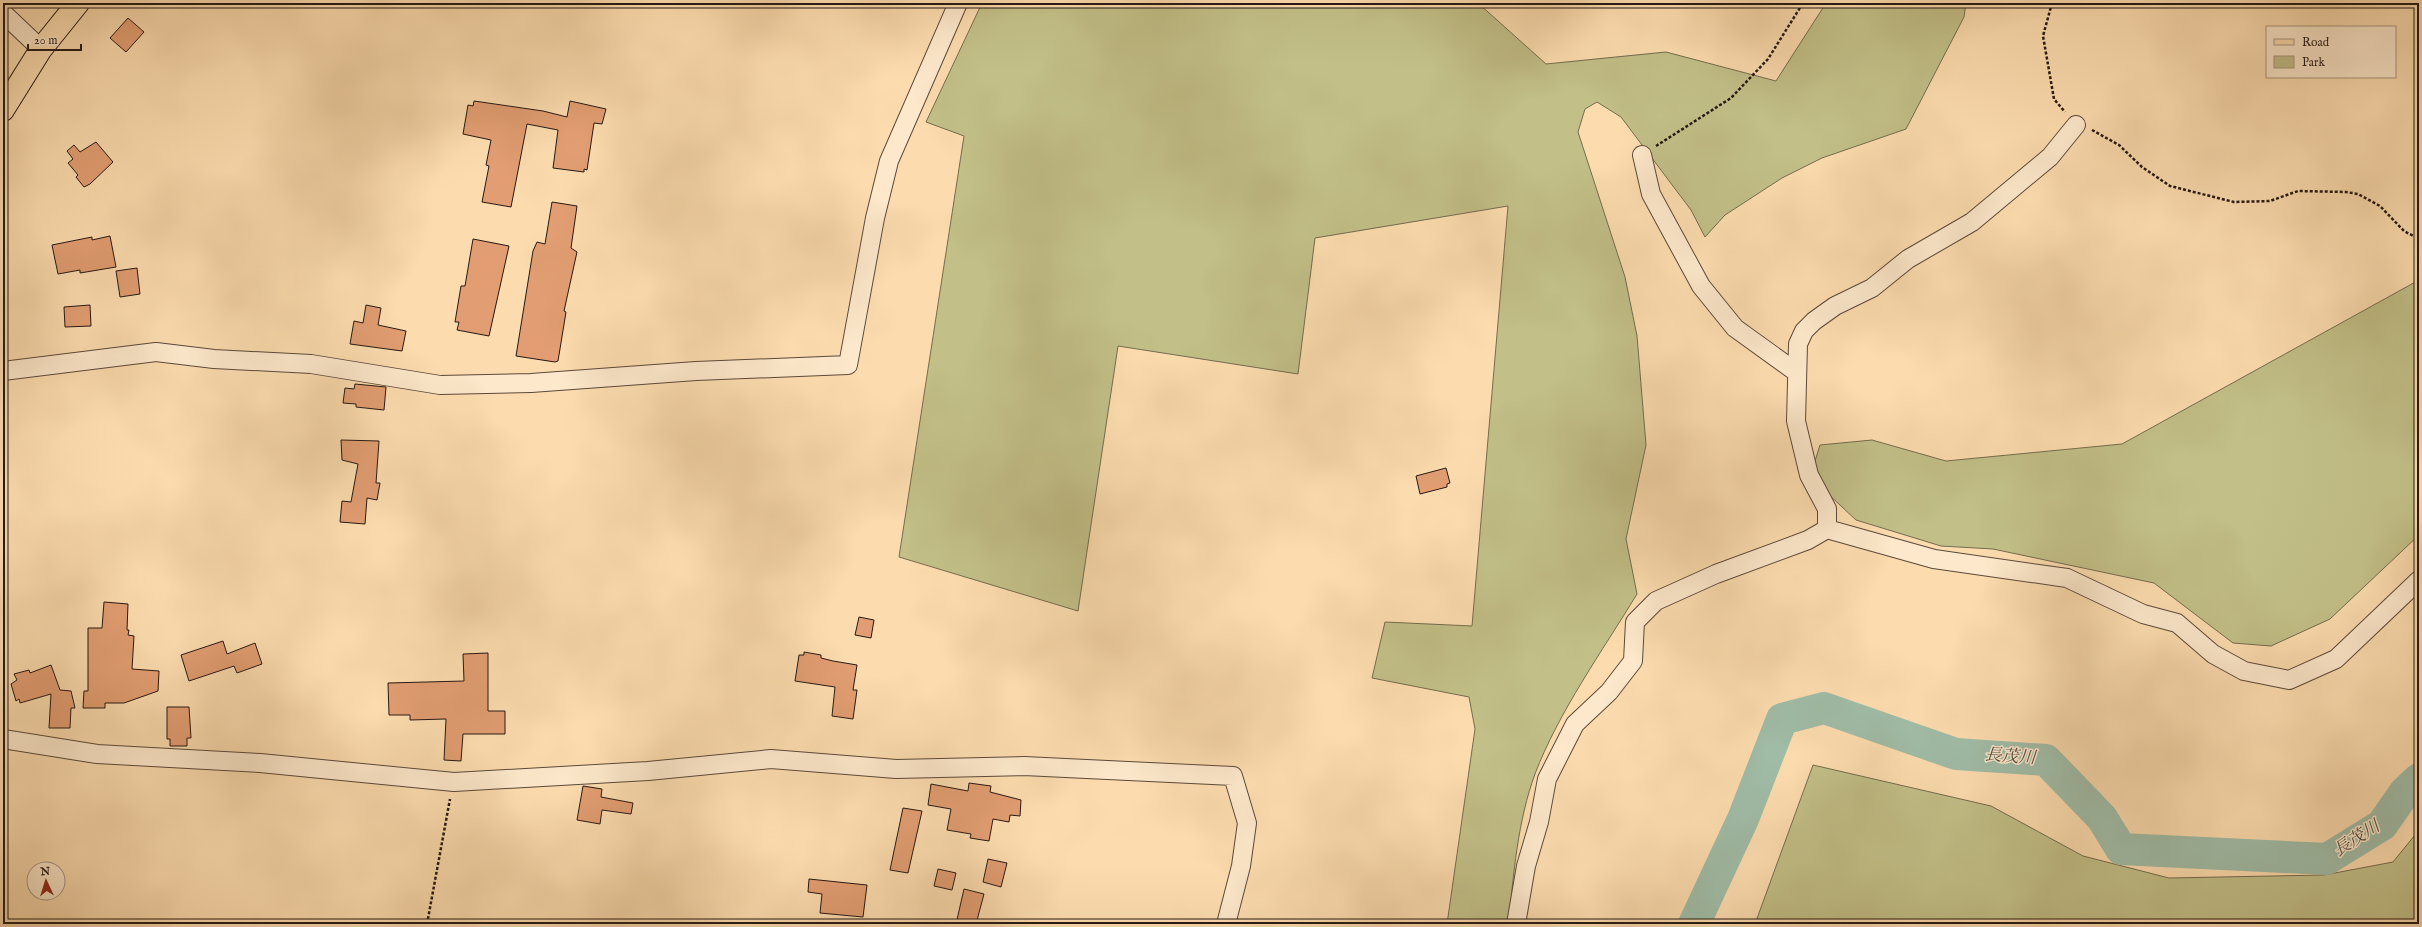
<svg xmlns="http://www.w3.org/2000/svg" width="2422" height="927" font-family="'IM FELL English','Noto Serif JP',serif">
  <rect width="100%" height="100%" fill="#fcdcaf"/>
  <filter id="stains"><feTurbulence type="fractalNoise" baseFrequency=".005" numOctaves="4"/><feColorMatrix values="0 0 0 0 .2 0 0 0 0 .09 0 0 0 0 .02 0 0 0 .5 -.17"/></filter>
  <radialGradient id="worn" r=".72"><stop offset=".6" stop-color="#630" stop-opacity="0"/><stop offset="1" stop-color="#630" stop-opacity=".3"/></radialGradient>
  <path fill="#c2bf88" stroke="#746c4e" d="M982,3h496l68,61 120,-12 110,29 50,-78h140l-2,14 -58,112 -84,29 -40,20 -57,37 -20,22 -14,-27 -70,-93 -24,-15 -12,7 -7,23 47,145 12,59 9,109 -20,94 11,55c-34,56 -79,119 -102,180 -17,46 -22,101 -26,150h-62l28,-195 -6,-32 -97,-19 13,-56 87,4 36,-420 -193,32 -17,136 -180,-28 -40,265 -179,-54 65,-421 -38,-14z
    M2419,280v255l-89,84 -59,27 -38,-3 -79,-60 -161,-34 -52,-3 -85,-26 -46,-43 10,-32 52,-5 74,21 176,-17z
    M1813,765l178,41 92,50 86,22 155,-3 69,-13 26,-32v94h-664z"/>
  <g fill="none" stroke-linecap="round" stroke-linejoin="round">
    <path stroke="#a0bca7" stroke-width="32" d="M1694,924l49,-105 39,-100 42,-11 132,46 90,6 56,58 19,31 206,10 55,-34 23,-33 14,-13"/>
  </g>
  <path fill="#e29e72" stroke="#251813" d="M128,18l16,14 -18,20 -16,-14z
    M474,101l69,10 24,6 3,-16 36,8 -4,15 -8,-1 -7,47 -3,-1v3l-31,-4 5,-38 -31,-6 -16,83 -29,-5 7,-36 -3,-1 5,-25 -28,-6 5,-29 5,1z
    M96,142l17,20 -23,22 -6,3 -8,-10 2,-2 -10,-12 5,-4 -6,-8 7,-6 6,7z
    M552,202l25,4 -6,42 6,4 -13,59 2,1 -8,49 -3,1 -39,-6 17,-105 4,-9 8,2z
    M110,236l6,31 -36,6v-3l-22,4 -6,-29 40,-8v3z
    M473,239l36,7 -20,90 -32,-6 2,-8h-4l6,-36h4z
    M137,268l3,26 -20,3 -4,-26z
    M90,305l1,21 -26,1 -1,-20z
    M366,305l15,3 -3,17 28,6 -4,20 -52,-7 4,-23 9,2z
    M355,384l31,3 -2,23 -28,-3v-3l-13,-1 2,-15 9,1z
    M341,440l38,1 -3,42h4l-3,17 -10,-2 -2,26 -25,-2 2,-21 9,1 7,-38 -16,-4z
    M1446,468l4,15 -3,1v3l-27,7 -4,-18z
    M104,602l24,2 -1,26h2l-1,5 6,1 -2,33 27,2 -1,20 -34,12h-19v5h-22l1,-17h4v-63h14z
    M859,617l15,3 -3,18 -16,-3z
    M223,641l4,13 28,-11 7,21 -25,9 -3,-7 -45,15 -8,-26z
    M804,652l17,3v3l12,3 24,4 -4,25h4l-4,29 -21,-3 3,-29 -40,-6 4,-26h5z
    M488,653v58h17v23h-42l-2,27 -17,-1 2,-41 -36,1v-5h-21l-1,-32 76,-2 -1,-27z
    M51,665l9,25 11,1 4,17h-4l-1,20h-21l2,-34 -31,9 -1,-4 -3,2 -5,-17 6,-4 -3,-6 15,-4 1,3z
    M167,707h22l2,31h-4v8h-17v-7h-3z
    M969,783l22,3 -1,6 31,8 -1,16 -10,-1 -1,7 -16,-3 -4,22 -19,-3 1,-4 -24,-4 4,-21 -23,-4 3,-21 37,7z
    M583,786l19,3 -1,8 32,6 -2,11 -29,-4 -2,14 -23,-4z
    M903,808l19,3 -14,62 -18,-3z
    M988,859l19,4 -6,24 -18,-5z
    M938,869l18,4 -4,17 -18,-4z
    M809,879l58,6 -4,32 -43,-4 2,-19 -14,-2z
    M964,889l20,5 -8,30h-20z"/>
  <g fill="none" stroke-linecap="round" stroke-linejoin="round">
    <g stroke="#5b493a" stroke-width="20">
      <path id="minor" d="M3,13l38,36
        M1642,155l9,39 50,92 34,42 61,44
        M3,371l153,-19 58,7 97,5 129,21 91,-2 165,-12 152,-6 27,-147 14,-57 69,-158
        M1827,529v-20l-18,-34 -13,-54 2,-77 6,-13 10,-10 21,-15 37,-18 36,-29 64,-37 78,-65 26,-32
        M3,739l94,15 163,9 194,19 194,-11 123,-12 125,10 128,-3 209,10 14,47 -6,43 -15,58
        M1516,924l10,-58 13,-44 8,-43 28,-55 34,-32 24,-31 2,-39 21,-21 60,-27 92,-34 19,-11 107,30 133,19 76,36 34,9 36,31 31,17 45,9 47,-21 83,-79"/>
    </g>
    <g stroke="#251813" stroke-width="24">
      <path id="major" d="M3,110l38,-61 37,-46"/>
    </g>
    <path stroke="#251813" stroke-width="2.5" stroke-dasharray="3 2" stroke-linecap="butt" d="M2052,3l-9,33 11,63 11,13
      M2092,130l27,15 23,22 28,19 64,16 36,-1 28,-10 48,1 12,2 22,12 24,25 15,8
      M1656,146l75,-48 37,-39 35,-56
      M427,924l23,-125"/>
    <use href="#minor" stroke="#fde8cb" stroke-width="18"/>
    <use href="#major" stroke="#fcdcaf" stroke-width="22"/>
  </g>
  <g text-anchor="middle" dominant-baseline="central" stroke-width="3" stroke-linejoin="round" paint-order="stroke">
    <g font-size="17" font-style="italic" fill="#505147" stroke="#fde8cb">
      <text transform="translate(2010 757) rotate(4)">長茂川</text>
      <text transform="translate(2357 839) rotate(-33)">長茂川</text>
    </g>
  </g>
  <rect width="2422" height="927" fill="none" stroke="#fcdcaf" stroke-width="16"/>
  <rect x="4" y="4" width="2414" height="919" fill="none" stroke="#251813" stroke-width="2"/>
  <rect x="8" y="8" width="2406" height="911" fill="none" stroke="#251813"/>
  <rect x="2266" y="26" width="130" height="52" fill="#fde8cb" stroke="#a79581"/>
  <rect x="2274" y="39" width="20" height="6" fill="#fcdcaf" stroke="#a79581"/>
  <text x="2302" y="46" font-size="12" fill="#251813">Road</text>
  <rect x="2274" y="56" width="20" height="12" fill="#c2bf88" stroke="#a79581"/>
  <text x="2302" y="66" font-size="12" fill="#251813">Park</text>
  <g transform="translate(46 881) rotate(356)"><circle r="19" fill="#fde8cb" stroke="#a79581"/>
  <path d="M0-3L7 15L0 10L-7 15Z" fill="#8f2418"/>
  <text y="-6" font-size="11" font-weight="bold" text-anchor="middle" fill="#251813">N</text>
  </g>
  <path d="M28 44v6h53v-6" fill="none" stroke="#251813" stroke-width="2"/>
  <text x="34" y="44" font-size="12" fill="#251813" stroke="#fde8cb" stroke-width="3" paint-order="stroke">20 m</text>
  <rect width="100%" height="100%" filter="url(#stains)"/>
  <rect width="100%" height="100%" fill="url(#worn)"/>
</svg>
